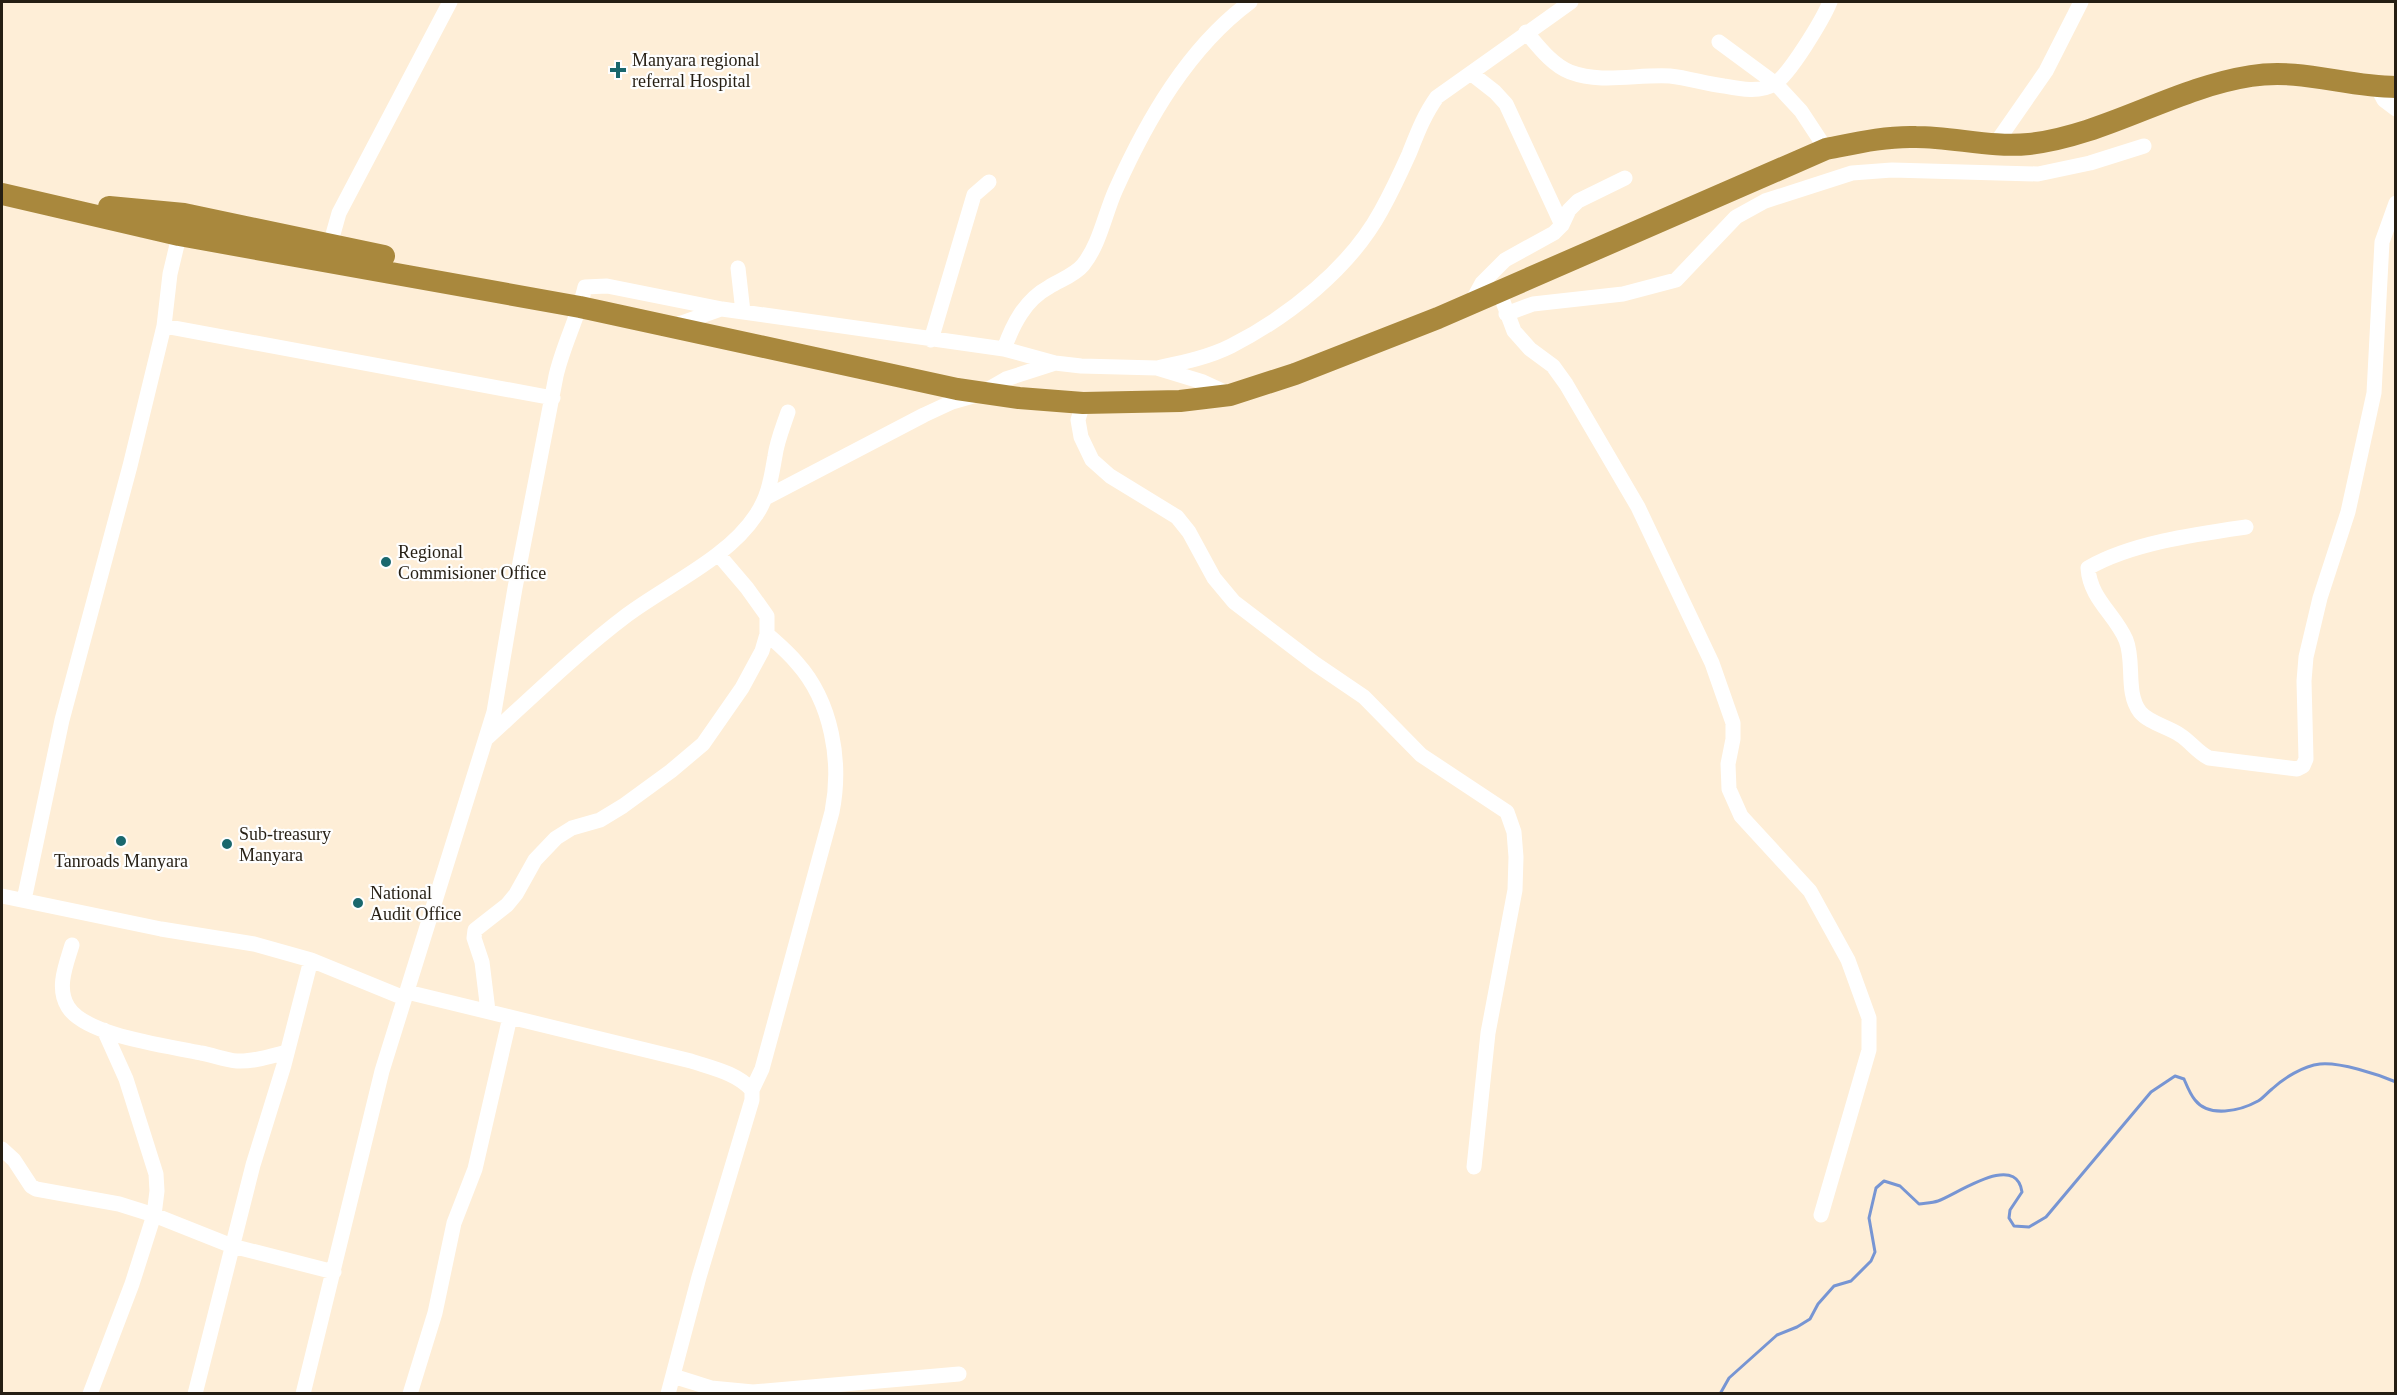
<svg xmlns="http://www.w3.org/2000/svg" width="2397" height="1395" font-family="Georgia,serif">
  <rect width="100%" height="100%" fill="#feeed7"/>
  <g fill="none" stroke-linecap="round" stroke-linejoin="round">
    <path stroke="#7795d3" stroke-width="3" d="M1720,1394l9,-16 48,-43 20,-8 13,-8 8,-15 16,-18 17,-5 20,-20 4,-9 -6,-34 7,-30 8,-7 16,5 19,18c6,-1 13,-1 19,-3 18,-6 78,-50 84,-9l-12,18 -1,8 5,8 15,1 17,-10 105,-125 24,-16 9,3c3,7 6,15 11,21 14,18 45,11 63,1 5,-3 9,-8 14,-12 12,-11 31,-23 48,-25 20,-2 57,10 76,18"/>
    <path stroke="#fff" stroke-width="15" d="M1526,32c12,14 26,33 44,40 32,12 67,2 100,4 19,2 36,8 54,10 16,3 36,7 50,-2 15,-8 49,-65 56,-82
      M1719,42l57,42 25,27 25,38
      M1472,74l23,18 11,12 56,121
      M2376,85l8,15 12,9
      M1996,143l50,-72 35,-69
      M328,252l11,-39 111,-211
      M738,268l5,44
      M1499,291l15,40 16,18 23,17 13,18 72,123 74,156 21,60v16l-5,25 1,25 12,27 69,75 38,69 21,58v32l-48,165
      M1471,303l11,-20 23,-23 49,-27 8,-8 7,-15 9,-9 47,-23
      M1506,314l27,-10 90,-10 53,-14 60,-63 29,-16 87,-28 40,-3 146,4 52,-11 54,-17
      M164,326l389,72
      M673,326l48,-17
      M931,340l43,-145 15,-13
      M1004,349c9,-25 21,-49 45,-62 11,-7 26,-12 34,-22 17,-21 22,-52 33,-76 31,-69 72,-141 134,-187
      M1161,367c24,-5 48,-10 70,-21 57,-29 119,-78 150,-135 10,-18 19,-37 28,-57 8,-20 15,-39 28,-57l134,-95
      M1083,403l-5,17 3,17 11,23 18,16 67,41 12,15 25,46 20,24 80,61 50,34 57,58 86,57 7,20 2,25 -1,33 -27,143 -14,134
      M767,497l157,-82 28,-13 28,-8 26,-15 49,-16
      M2246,527c-49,7 -115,16 -158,41 2,31 27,46 38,72 9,22 -1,52 14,72 9,11 29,15 40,23 11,7 17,17 29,23l88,11 6,-3 3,-7 -2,-78 2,-24 14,-59 28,-86 26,-119 8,-151 14,-39
      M487,738c46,-42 91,-86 140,-123 40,-30 101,-57 129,-100 13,-19 15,-37 19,-59 2,-15 8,-29 13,-44
      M2,896l159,33 93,15 57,16 93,38
      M24,900l38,-180 68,-254 34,-140 6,-52 11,-46
      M72,945c-6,20 -16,43 -4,62 18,29 101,39 133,46 12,2 24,7 36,8 17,1 34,-5 50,-9
      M407,992l284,69c21,7 46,12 61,29v10l-53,177 -31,117
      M488,1011l-6,-49 -8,-24 1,-8 32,-25 9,-11 19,-34 21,-22 16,-10 28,-8 23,-14 48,-35 32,-27 39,-56 20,-37 5,-17v-18l-20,-28 -29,-34
      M752,1090l10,-21 70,-257c10,-50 0,-110 -35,-149 -9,-11 -20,-20 -30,-29
      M2,1149l12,11 17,26 5,3 83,15 35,11 78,31 102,26
      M673,1376l38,12 42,4 206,-18
      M90,1394l42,-110 22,-69 3,-24 -1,-17 -30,-95 -22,-49
      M195,1394l58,-229 31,-100 27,-105
      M303,1394l79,-323 112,-359 21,-124 41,-212c7,-31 22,-58 29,-89l22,-1 115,23 282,40 51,14 26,3 76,2 46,14 26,12
      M410,1394l25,-81 19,-90 21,-54 35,-152"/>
    <path stroke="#a9883d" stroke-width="22" d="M2,194l177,41 401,72 377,82 62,9 64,5 97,-2 50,-6 65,-21 143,-56 388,-169c30,-6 59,-13 90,-12 37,0 76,11 113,7 77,-9 145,-56 222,-68 51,-8 95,11 145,11
      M109,207l75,7 200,42"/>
  </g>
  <g fill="#19676d" stroke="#fefefe" stroke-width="2">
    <path d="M615 61h6v6h6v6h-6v6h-6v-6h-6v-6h6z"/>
    <circle cx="386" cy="562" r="6"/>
    <circle cx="121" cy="841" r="6"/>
    <circle cx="227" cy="844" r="6"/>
    <circle cx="358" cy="903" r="6"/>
  </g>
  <g text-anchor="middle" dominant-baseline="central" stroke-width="4.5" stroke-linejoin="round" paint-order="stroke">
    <g font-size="18" fill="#251e13" stroke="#fefefe" text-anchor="start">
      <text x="632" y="60">Manyara regional<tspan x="632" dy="21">referral Hospital</tspan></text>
      <text x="398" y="552">Regional<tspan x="398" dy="21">Commisioner Office</tspan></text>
      <text x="239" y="834">Sub-treasury<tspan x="239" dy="21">Manyara</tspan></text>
      <text x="121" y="861" text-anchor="middle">Tanroads Manyara</text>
      <text x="370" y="893">National<tspan x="370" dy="21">Audit Office</tspan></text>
    </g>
  </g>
  <rect width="2397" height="1395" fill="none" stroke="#251e13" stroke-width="6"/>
</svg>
